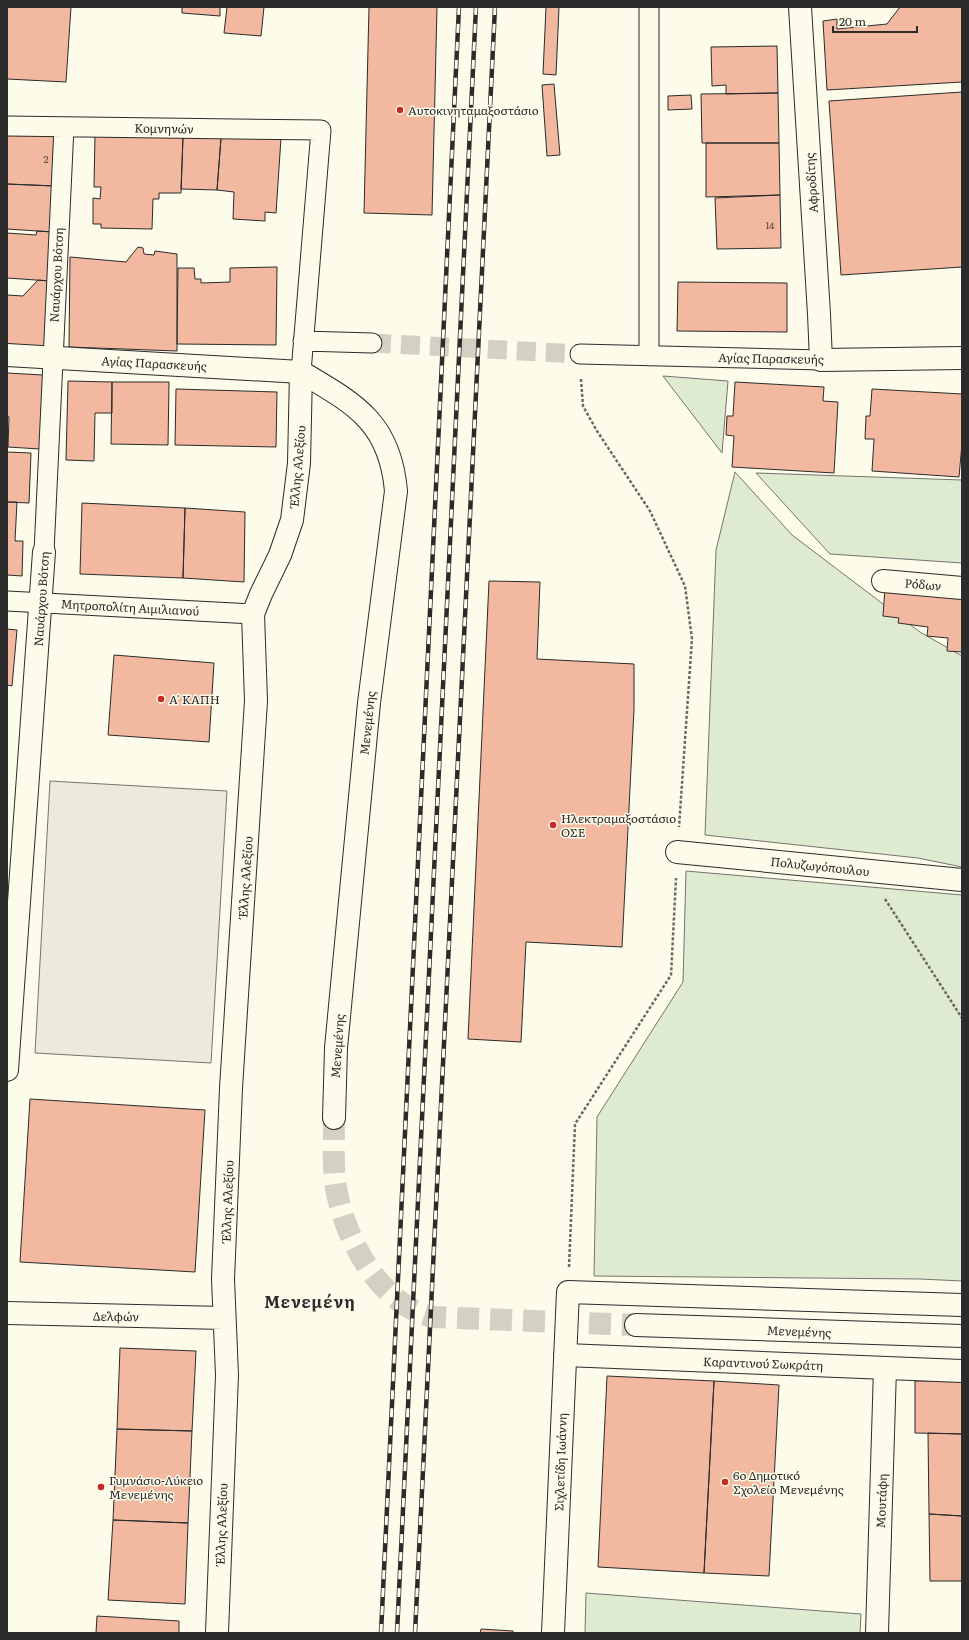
<svg xmlns="http://www.w3.org/2000/svg" width="969" height="1640" font-family="Literata,serif">
  <rect width="100%" height="100%" fill="#fdfbea"/>
  <path fill="#deebd1" stroke="#74746e" d="M663,376l65,5 -6,72z
    M735,472l57,63 128,97 42,24v211l-44,-9 -213,-23 11,-285z
    M756,473l206,7v83l-132,-9z
    M686,871l276,24v386l-42,-2 -326,-3 3,-159 86,-135z
    M586,1593l275,21 -1,19h-275z"/>
  <path fill="#eceadb" stroke="#74746e" d="M50,781l177,10 -16,272 -176,-10z"/>
  <path fill="#f2b8a0" stroke="#2b2b2b" d="M7,7h64l-5,75 -59,-3z
    M182,7h38v9l-38,-3z
    M227,7h37l-3,29 -37,-3z
    M369,7h68l-5,208 -68,-2z
    M546,7h13l-3,68 -13,-1z
    M900,7h62v75l-135,8 -4,-69 14,-2v10l50,-5z
    M777,46l1,47 -52,1v-9l-14,1 -1,-39z
    M554,84l6,71 -13,1 -5,-71z
    M962,92v175l-121,8 -12,-174z
    M778,93l1,50h-77l-1,-49z
    M691,95l1,14 -24,1v-14z
    M7,134l51,1 -3,51 -48,-2z
    M95,135l88,2 -2,56h-22v6h-6l-1,30 -51,-1v-4h-8v-26l7,1 1,-12h-7z
    M183,137l38,1 -4,52 -36,-1z
    M221,138h60l-5,75 -11,-1v9l-32,-2 1,-27 -17,-2z
    M706,143h73l1,52 -74,2z
    M7,184l48,2 -2,46 -46,-3z
    M780,195l1,53 -64,1 -2,-51z
    M37,231l16,1 -3,49 -43,-3v-45l29,2z
    M138,247l5,1 1,6 10,1 1,-4 22,3v97l-108,-4 1,-90 56,5z
    M277,267l-1,78 -99,-1 1,-76h16l1,11h6v4l29,-1v-14z
    M38,280l12,1 -5,68 -38,-2v-52l16,1z
    M678,282l109,1v49l-110,-1z
    M7,373l36,2 -3,74 -32,-2 1,-30 -2,-1z
    M68,381l44,1v31h-17l-1,48 -28,-1z
    M112,382h57l-1,63 -57,-1z
    M735,382l89,5 -1,14 15,1 -4,71 -102,-6 2,-31 -8,-1 1,-19h6z
    M176,389l101,3 -1,55 -101,-2z
    M872,389l90,5v50l-3,33 -87,-6 2,-32h-9l1,-23h4z
    M7,452l24,1 -2,50 -22,-1z
    M7,502h10l-2,39h8l-1,35 -15,-1z
    M82,503l103,5 -2,70 -103,-4z
    M185,508l60,4 -1,70 -61,-4z
    M489,581l51,1 -3,77 97,5v45l-12,238 -96,-5 -5,100 -53,-3z
    M885,588l77,8v56l-15,-1 1,-13 -21,-2 1,-9 -30,-4 1,-5 -16,-2z
    M7,629l10,1 -5,56 -5,-1z
    M114,655l100,8 -5,79 -101,-7z
    M30,1099l175,11 -10,162 -175,-10z
    M120,1348l76,3 -4,80 -75,-2z
    M607,1376l107,5 -10,192 -106,-6z
    M962,1380v54l-47,-1v-52z
    M714,1381l65,4 -10,191 -65,-3z
    M117,1429l75,2 -4,92 -75,-3z
    M928,1433l34,1v82l-33,-2z
    M929,1514l33,2v65h-32z
    M113,1520l75,3 -3,81 -77,-4z
    M97,1616l82,5v12h-83z
    M481,1629l32,2v2h-33z"/>
  <g fill="none" stroke-linecap="round" stroke-linejoin="round">
    <path stroke="#d3d1c4" stroke-width="19" stroke-dasharray="19 10" stroke-linecap="butt" d="M372,343l208,11"/>
    <path stroke="#d3d1c4" stroke-width="22" stroke-dasharray="22 11" stroke-linecap="butt" d="M334,1118c0,21 -1,43 1,64 7,51 43,124 99,135l202,8"/>
    <g stroke="#2b2b2b" stroke-width="21">
      <path id="pedestrian" d="M7,126l314,4 -20,242
        M303,341l69,2
        M580,354l241,6
        M649,356v-349
        M44,552l20,-425
        M7,601l246,13"/>
    </g>
    <g stroke="#2b2b2b" stroke-width="24">
      <path id="minor" d="M800,7l19,307 2,46
        M883,581l79,7
        M677,852l285,28
        M7,1070l37,-518
        M7,1313l217,5
        M565,1355l397,16
        M217,1633l10,-258 -4,-96 8,-191 25,-387 -3,-87 8,-20 19,-39 12,-35 7,-57 2,-91
        M553,1633l15,-341 394,13
        M877,1633l8,-265"/>
    </g>
    <g stroke="#2b2b2b" stroke-width="24">
      <path id="tertiary" d="M7,355l294,17c54,32 89,50 95,119l-27,212 -33,345 -2,70
        M821,360l141,-2
        M636,1325l326,11"/>
    </g>
    <path stroke="#6a6964" stroke-width="2.5" stroke-dasharray="3 2" stroke-linecap="butt" d="M581,379l2,27 14,25 53,80 35,75 7,53 -13,188
      M885,899l77,119
      M569,1267l6,-143 96,-149 5,-97"/>
    <use href="#pedestrian" stroke="#fdfbea" stroke-width="19"/>
    <use href="#minor" stroke="#fdfbea" stroke-width="22"/>
    <use href="#tertiary" stroke="#fdfbea" stroke-width="22"/>
    <g stroke="#2b2b2b" stroke-width="4.5">
      <path id="rail" d="M381,1633l78,-1626
        M397,1633l79,-1626
        M415,1633l80,-1626"/>
    </g>
    <use href="#rail" stroke="#fdfbea" stroke-width="3" stroke-dasharray="9" stroke-linecap="butt"/>
  </g>
  <g fill="#c62828" stroke="#fdfbea" stroke-width="1.5">
    <circle cx="400" cy="110" r="4"/>
    <circle cx="161" cy="699" r="4"/>
    <circle cx="553" cy="825" r="4"/>
    <circle cx="725" cy="1482" r="4"/>
    <circle cx="101" cy="1487" r="4"/>
  </g>
  <g text-anchor="middle" dominant-baseline="central" stroke-width="3" stroke-linejoin="round" paint-order="stroke">
    <g font-size="10" fill="#5d4e48">
      <text x="46" y="158">2</text>
      <text x="770" y="224">14</text>
    </g>
    <g font-size="12" fill="#2b2b2b" stroke="#fdfbea" text-anchor="start">
      <text x="408" y="110">Αυτοκινηταμαξοστάσιο</text>
      <text x="169" y="699">Α' ΚΑΠΗ</text>
      <text x="561" y="818">Ηλεκτραμαξοστάσιο<tspan x="561" dy="14">ΟΣΕ</tspan></text>
      <text x="733" y="1475">6ο Δημοτικό<tspan x="733" dy="14">Σχολείο Μενεμένης</tspan></text>
      <text x="109" y="1480">Γυμνάσιο-Λύκειο<tspan x="109" dy="14">Μενεμένης</tspan></text>
    </g>
    <g font-size="12" fill="#2b2b2b" stroke="#fdfbea">
      <text transform="translate(164 128) rotate(1)">Κομνηνών</text>
      <text transform="translate(811 183) rotate(-94)">Αφροδίτης</text>
      <text transform="translate(56 275) rotate(-87)">Ναυάρχου Βότση</text>
      <text transform="translate(771 358) rotate(1)">Αγίας Παρασκευής</text>
      <text transform="translate(154 363) rotate(3)">Αγίας Παρασκευής</text>
      <text transform="translate(297 466) rotate(-85)">Έλλης Αλεξίου</text>
      <text transform="translate(923 584) rotate(5)">Ρόδων</text>
      <text transform="translate(41 599) rotate(-86)">Ναυάρχου Βότση</text>
      <text transform="translate(130 607) rotate(3)">Μητροπολίτη Αιμιλιανού</text>
      <text transform="translate(367 723) rotate(-84)">Μενεμένης</text>
      <text transform="translate(820 866) rotate(6)">Πολυζωγόπουλου</text>
      <text transform="translate(245 877) rotate(-86)">Έλλης Αλεξίου</text>
      <text transform="translate(337 1046) rotate(-86)">Μενεμένης</text>
      <text transform="translate(227 1201) rotate(-88)">Έλλης Αλεξίου</text>
      <text transform="translate(116 1316) rotate(1)">Δελφών</text>
      <text transform="translate(799 1331) rotate(2)">Μενεμένης</text>
      <text transform="translate(763 1363) rotate(2)">Καραντινού Σωκράτη</text>
      <text transform="translate(560 1462) rotate(-88)">Σιχλετίδη Ιωάννη</text>
      <text transform="translate(881 1501) rotate(-88)">Μουτάφη</text>
      <text transform="translate(221 1524) rotate(-88)">Έλλης Αλεξίου</text>
    </g>
    <g font-size="16" font-weight="bold" letter-spacing="1" fill="#2b2b2b" stroke="#fdfbea">
      <text x="310" y="1301">Μενεμένη</text>
    </g>
  </g>
  <rect width="969" height="1640" fill="none" stroke="#2b2b2b" stroke-width="16"/>
  <path d="M833 26v6h84v-6" fill="none" stroke="#2b2b2b" stroke-width="2"/>
  <text x="839" y="26" font-size="12" fill="#2b2b2b" stroke="#fdfbea" stroke-width="3" paint-order="stroke">20 m</text>
</svg>
